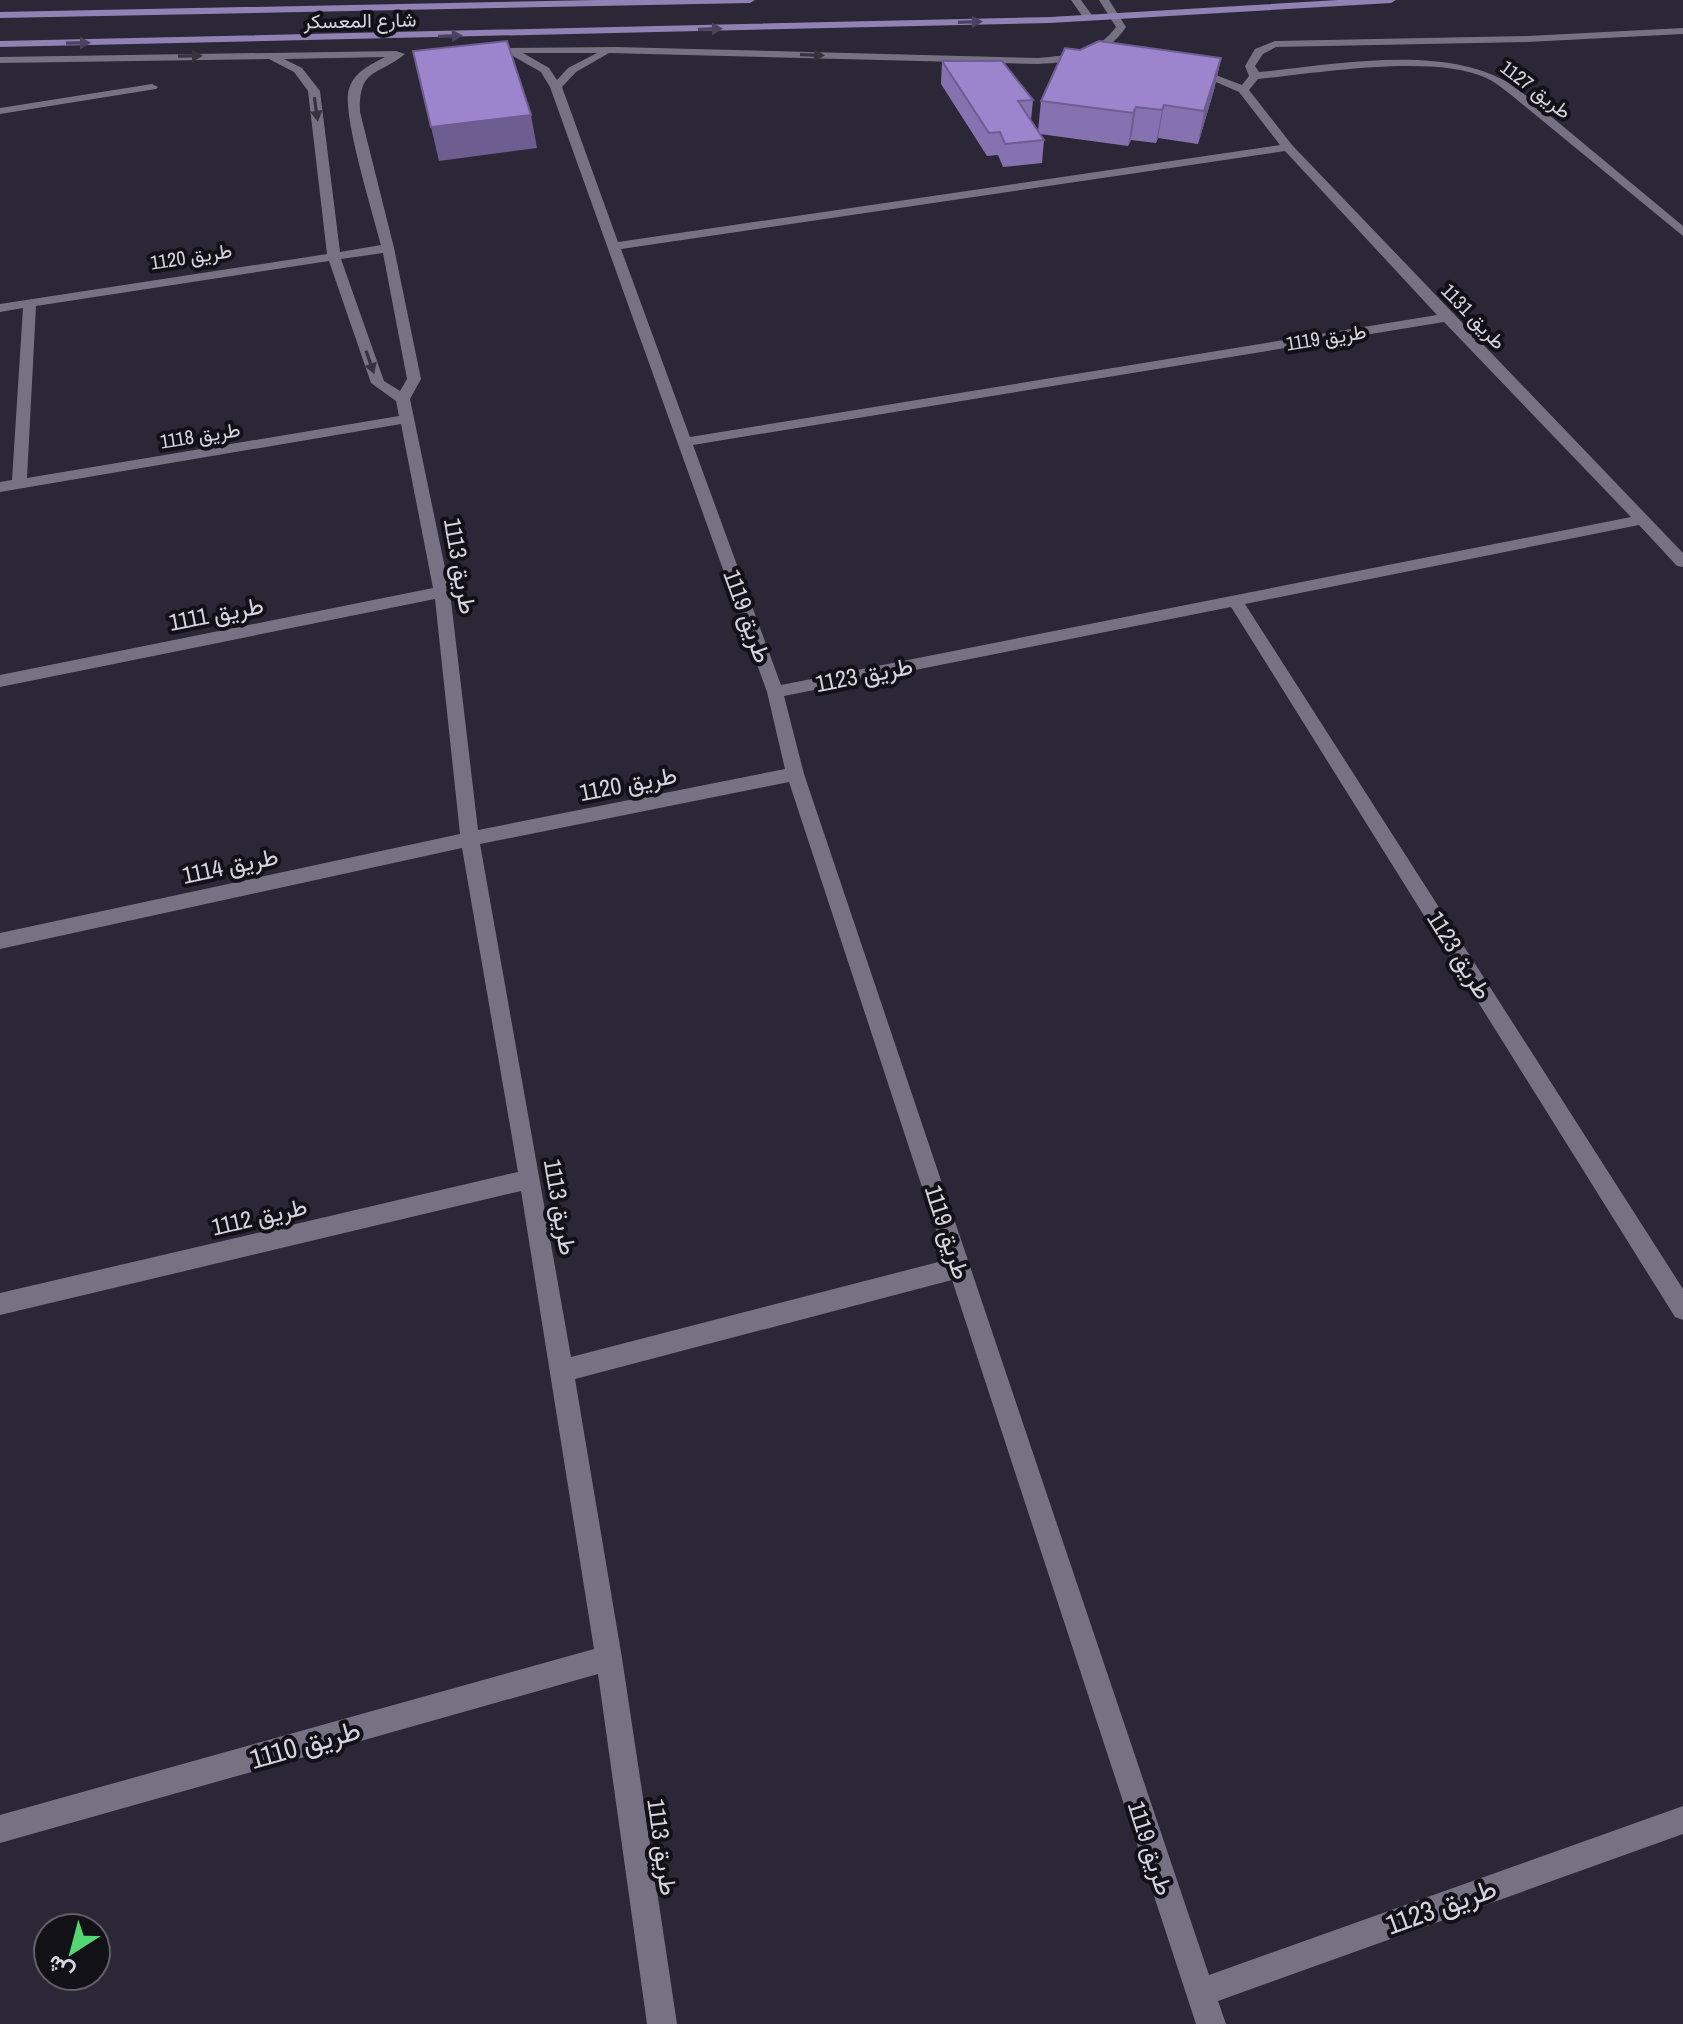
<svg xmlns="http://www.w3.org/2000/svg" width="1683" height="2024" font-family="'Archivo Narrow',Vazirmatn,sans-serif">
  <rect width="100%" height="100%" fill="#2c2737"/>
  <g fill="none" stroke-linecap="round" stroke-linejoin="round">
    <path fill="#777184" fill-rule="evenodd" d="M1071,0h10l13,18 -1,2h-8z
      M1099,0h10l17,27c-22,32 -51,35 -88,37l-429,-11 -33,19 -14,15 56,155 662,-97 -41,-53 -51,-22 9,-2 45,17 7,-9 -4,-10 10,-17 20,-8 252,-5 156,-8v6l-156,8 -251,5 -13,7 -8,12 4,6c76,-7 193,-31 259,17l165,137v10l-173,-142c-8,-6 -16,-13 -26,-17 -52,-23 -168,-4 -226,2l-9,11 43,55 391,408v14l-6,-1 -38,-41 -394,79 438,685v31l-8,-3 -444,-710 -447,89 20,78 405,1201 474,-169v28l-465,167 8,23h-30l-244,-744 -377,99 47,279 55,366h-30l-49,-350 -598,169v-28l594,-166 -73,-458 -521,124v-22l518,-121 -56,-324 -462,101v-16l460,-99 -25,-235 -435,88v-12l433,-87 -32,-164 -401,68v-10l12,-2 11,-172 -23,4v-8l327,-50 -19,-163 -14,-19 -25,-13 -269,4v-6l396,-6 9,3c-28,23 -46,13 -45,58l34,136 27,131 -11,20 40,193 28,238 307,-61 -18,-77 -217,-605 -9,-15 -35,-20v-4l110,-1 422,11c31,-3 58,-4 78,-31zM523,53h74l-29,15 -11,12 -8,-12zM385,57c-15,8 -31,15 -36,32 -8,23 25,127 32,156l-41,7 -20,-161 -18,-23 -18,-9zM1285,151l152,164 -747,122 -69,-188zM383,253l24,126 -7,12 -16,-10 -43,-122zM329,261l42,122 25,18 3,15 -372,62 9,-172zM1444,322l187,195 -850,168 -88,-240zM789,782l157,478 -375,97 -91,-513z
      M152,84l6,3 -2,2 -156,25v-6z"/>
    <path fill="#9181b4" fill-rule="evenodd" d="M596,0h159l-5,3 -750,15v-6z
      M1338,0h58l-5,3 -341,20 -1050,24v-6l1050,-24z"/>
  </g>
  <path fill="#8672b0" d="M1080,50l141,8 -7,32 -16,54 -40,-6 -2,5 -25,-3 -3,6 -88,-12 4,6 -2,23 -39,4 -5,-12 -11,1 -46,-72 1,-23 91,39 -2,20 7,11 3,-30z"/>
  <path fill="#6d5d90" d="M1221,58l-7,32 -16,54 6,-33z
    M1164,105l-6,33 -2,5 6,-33z
    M1136,107l-5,33 -3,6 5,-33z
    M531,115l6,33 -98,13 -8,-34z"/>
  <path fill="#9c85cd" stroke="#6d5d90" stroke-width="2" d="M507,41l24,74 -100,12 -18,-76z
    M1099,41l122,17 -17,53 -40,-6 -2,5 -26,-3 -3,6 -92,-12 24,-53 15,2z
    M942,61h60l31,39 -15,1 26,39 -39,4 -5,-12 -11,1z"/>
  <defs><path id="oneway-solid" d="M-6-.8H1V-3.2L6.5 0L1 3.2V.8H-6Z" transform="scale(2)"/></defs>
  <g fill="#4c435e">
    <use href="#oneway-solid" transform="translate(970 22) rotate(-2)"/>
    <use href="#oneway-solid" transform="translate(710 29) rotate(-2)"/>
    <use href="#oneway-solid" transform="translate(450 36) rotate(-2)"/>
    <use href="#oneway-solid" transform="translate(78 43) rotate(-1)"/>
  </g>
  <g fill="#36333e">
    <use href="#oneway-solid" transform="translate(812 55) rotate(2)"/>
    <use href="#oneway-solid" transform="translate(190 56) rotate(-1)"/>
    <use href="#oneway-solid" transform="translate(316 109) rotate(82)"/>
    <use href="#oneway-solid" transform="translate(370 362) rotate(71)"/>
  </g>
  <g text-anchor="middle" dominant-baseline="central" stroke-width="8" stroke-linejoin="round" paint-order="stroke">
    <g font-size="20" fill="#d6d4de" stroke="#131118">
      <text transform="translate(360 20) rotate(-1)">شارع المعسكر</text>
      <text transform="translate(1536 89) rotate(37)">طريق 1127</text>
      <text transform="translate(191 256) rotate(-9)">طريق 1120</text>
      <text transform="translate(1474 316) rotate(46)">طريق 1131</text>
      <text transform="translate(1326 337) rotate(-9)">طريق 1119</text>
      <text transform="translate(200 435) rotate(-9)">طريق 1118</text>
    </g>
    <g font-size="24" fill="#d6d4de" stroke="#131118">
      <text transform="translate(461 566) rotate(80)">طريق 1113</text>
      <text transform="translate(216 613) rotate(-11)">طريق 1111</text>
      <text transform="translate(748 616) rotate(70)">طريق 1119</text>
      <text transform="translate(864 674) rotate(-11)">طريق 1123</text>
      <text transform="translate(628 783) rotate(-11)">طريق 1120</text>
      <text transform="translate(230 865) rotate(-12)">طريق 1114</text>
      <text transform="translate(1460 955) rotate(58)">طريق 1123</text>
      <text transform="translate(561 1207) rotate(80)">طريق 1113</text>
      <text transform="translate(259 1216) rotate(-13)">طريق 1112</text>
      <text transform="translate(948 1232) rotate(72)">طريق 1119</text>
      <text transform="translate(663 1847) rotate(82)">طريق 1113</text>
      <text transform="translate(1151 1848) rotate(72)">طريق 1119</text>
    </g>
    <g font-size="28" fill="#d6d4de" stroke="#131118">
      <text transform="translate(305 1744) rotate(-16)">طريق 1110</text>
      <text transform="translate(1441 1906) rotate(-20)">طريق 1123</text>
    </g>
  </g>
  <g transform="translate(72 1952) rotate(216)"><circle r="38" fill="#131118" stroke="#615f67" stroke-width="2"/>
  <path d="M0-6L14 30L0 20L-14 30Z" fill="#54d672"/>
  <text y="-12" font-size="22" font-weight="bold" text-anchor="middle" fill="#d6d4de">ش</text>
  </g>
</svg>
